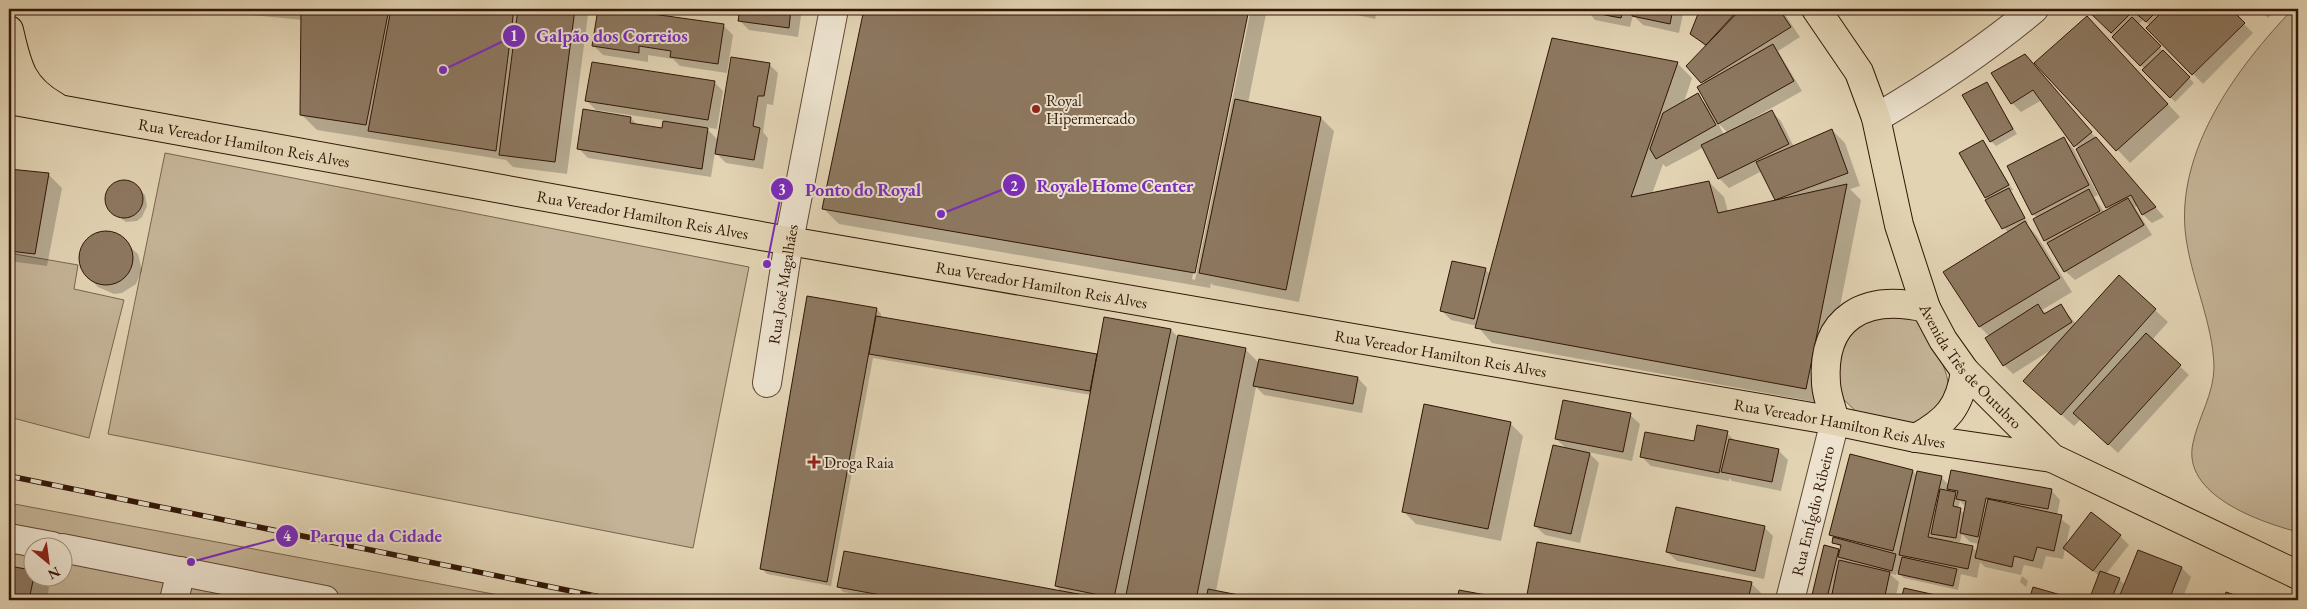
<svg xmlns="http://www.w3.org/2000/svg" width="2307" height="609" font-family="'EB Garamond',serif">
  <rect width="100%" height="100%" fill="#e2d3b3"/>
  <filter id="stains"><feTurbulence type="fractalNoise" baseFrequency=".004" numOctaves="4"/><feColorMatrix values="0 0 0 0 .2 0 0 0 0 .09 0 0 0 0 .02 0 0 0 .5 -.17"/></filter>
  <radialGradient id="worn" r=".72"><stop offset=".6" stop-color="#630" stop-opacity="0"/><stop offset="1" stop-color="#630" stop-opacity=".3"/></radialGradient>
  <path fill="#c4b396" stroke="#7a644e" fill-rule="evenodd" d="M2293,9h5v523c-38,-10 -117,-37 -105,-89 5,-25 21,-49 21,-76 -1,-44 -22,-86 -28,-129 -12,-86 51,-171 107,-229z
    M165,153l584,114 -56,281 -585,-114z
    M9,253l69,12 -4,24 50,11 -35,138 -80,-21z
    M1871,313l43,5c13,16 45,62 31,83 -7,10 -20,18 -29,26l-55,-11 -19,-18 -5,-15 -1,-18 13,-34z
    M9,503l516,97h-516zM32,546h30v30h-30z"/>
  <path fill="#0003" fill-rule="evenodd" d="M225,9h357l6,6 -21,159 -54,-7 -7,-7 -189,-30 -15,-15v-95l-72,-7z
    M600,9h25v2l98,14 10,10 -6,38 -47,-7 -7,-7 -25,-4v7l-45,-7 -9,-9z
    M696,9h106l-4,28 -49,-7 -9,-9v-5z
    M866,9h382l-56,270 3,1 56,-271h16l-19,94 73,15 13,13 -35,171 -86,-17 -2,-2 -1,5 -371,-64 -15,-15z
    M1329,9h49l-3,10z
    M1586,9h98l-5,24 -36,-8 -10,-10 -3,12 -35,-7z
    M1698,9h83l19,28 -22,14 24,40 -50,28 1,2 19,-9 9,9 13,26 38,-17 13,13 15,43 -10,3 11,11 -40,203 -329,-60 -15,-17 -26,-6 -9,-9 43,-42 6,6 186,-212 15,15 -8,24 13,-7 10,10 -2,-21 -17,-18 18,-19 -14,-13 9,-23zM1718,123l10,10 -4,2zM1704,147l15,31 10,10 33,-17 16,30 -50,11 -4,-15 -15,-15 -57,12 11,-30 3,3z
    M2088,9h141l24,24 -50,51 -55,-56 2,-3 -7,-5 -5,5 56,58 -19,19z
    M2242,9h13l-5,6z
    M2259,9h17l-8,9z
    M2099,30l81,87 -50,46 -94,-100z
    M2025,55l139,162 -12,6 -11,-10 -3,-8 -3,2 17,28 -77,45 -10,-9 -20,-31 -11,-21 3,-1 -4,-4 30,-76 10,10 25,47 -4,2 11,16 5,-3 -31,-61 -37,-49 -21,12 -9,-9z
    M769,64l9,9 -5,32 -6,-1 -4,28 5,6 -5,31 -37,-6 -11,-11 -4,25 -123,-19 -10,-10 6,-37 47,7 7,8 25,3 1,-9 -68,-10 -9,-9 127,-19 9,9 -6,38 -12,-2 14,14z
    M1987,84l30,50 -21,12 -5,-5z
    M1983,141l30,49 -3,1 18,32 -2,1 11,12 35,56 -30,18 5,4 14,-8 15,18 43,-47 49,45 -16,18 37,35 -71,78 -37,-34 -7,7 -37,-33 14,-43 -38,24 -9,-9 -14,-28 -10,-10 -35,-55 63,-39 -21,-32 2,-1 -3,-3z
    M9,170l40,5 13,13 -15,78 -38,-5z
    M118,182h12l15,13 2,11 -5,11 -5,4 -11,1 -16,-12 -3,-16z
    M99,234h16l23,20 4,16 -6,14 -14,9 -8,1 -16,-7 -10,-10 -8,-16 5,-17z
    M877,309l4,5v4l217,38 73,-26 6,6 69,14 13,13 1,-3 98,18 9,10 -5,25 -98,-18 -8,-8 -40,204 45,9h-370l-48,-8 -4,-5 223,6 -6,-7 35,-191 -218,-37 -42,228 -64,-12 -5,-5z
    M1630,415l10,9 -8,37 -44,-9 11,11 -19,80 -35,-8 -10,-9 32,-77 -11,-10z
    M1510,423l13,13 -22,105 -85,-17 -13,-13z
    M1727,433l9,9 42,8 10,10 -7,31 -49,-10 -3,-3v3l-78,-15 -10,-10z
    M1851,456l62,15 4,5 24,1 8,8 102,5 9,10 -3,16 13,10 -4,20 54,-10 9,9 -23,29 13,5 6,6 57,-17 9,9 -9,23h-92l9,-24 -34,-28 -2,11 -17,-3 -4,13 -18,-4 -3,10 -36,-8 -5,-5 -3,16 -16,-4 -3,16 -54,-12 -7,-6 -1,3 -6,-1 9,8 -4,18 -77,-1 -5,-5 25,-44 3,3 1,-5 -9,-6 1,-4 -4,-4zM1960,501l6,6 -1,7 -7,-5zM1962,534l8,8 9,2 -2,8 -5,-5 -21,-4 1,-2 8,1z
    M1764,527l9,9 -9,43 -87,-18 -10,-9z
    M9,567l23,5v4h7l10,11 -2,13h-38z
    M2022,576l6,5 -2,6 -6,-5z
    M1751,583l13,13 -1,4 -235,-1z
    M1905,589l35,8 3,3h-40z"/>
  <path fill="#8d7860" stroke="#311607" d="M301,9h88l-23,116 -66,-10z
    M391,9h123l-18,142 -128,-20z
    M518,9h57l-20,153 -56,-7z
    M598,9h19l107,15 -6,40 -48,-7 1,-6 -32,-5v7l-47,-7z
    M740,9h51l-2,19 -51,-7z
    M864,9h385l-54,264 -373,-64z
    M1585,9h38l-2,9 -37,-7z
    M1634,9h39l-3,15 -38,-8z
    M1700,9h39l-33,36 -16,-11z
    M1741,9h38l12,18 -90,56 -15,-17z
    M2086,9h73l-13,13 -13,-11 -22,22z
    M2165,9h66l14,14 -53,52 -46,-47z
    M2087,16l81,88 -52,47 -82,-88z
    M2132,17l29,29 -21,20 -28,-29z
    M1552,38l126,24 -47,135 78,-16 9,32 129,-29 -41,205 -331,-61z
    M1773,44l21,37 -76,43 -21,-37z
    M2163,50l27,27 -20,21 -28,-28z
    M2025,54l67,78 -18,15 -41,-57 -22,14 -20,-31z
    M731,57l39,6 -6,33h-6l-5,30 7,2 -6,32 -39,-6z
    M592,62l123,19 -7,39 -123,-19z
    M1987,82l26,47 -23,13 -28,-47z
    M1698,93l18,32 -60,34 -6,-10 13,-36z
    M1235,99l86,18 -35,173 -87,-17z
    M583,109l48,8 -1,6 32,5 1,-7 45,7 -6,41 -125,-20z
    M1772,110l17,34 -71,35 -17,-34z
    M1832,129l16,44 -73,27 -19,-38z
    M2064,137l25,48 -57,30 -25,-49z
    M2096,137l60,70 -14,8 -11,-20 -25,13 -30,-59z
    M1983,140l26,45 -24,13 -26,-45z
    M9,169l40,4 -14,81 -26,-3z
    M105 199a19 19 0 1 1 38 0a19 19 0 1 1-38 0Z
    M2009,188l16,30 -23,11 -17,-29z
    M2089,189l11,22 -56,30 -11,-22z
    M2128,198l16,27 -80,47 -17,-29z
    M2025,221l35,57 -81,49 -36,-55z
    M79 258a27 27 0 1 1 54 0a27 27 0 1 1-54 0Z
    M1452,261l34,7 -12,51 -34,-8z
    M2119,275l37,34 -95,106 -38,-34z
    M807,296l70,12 -50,274 -67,-13z
    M2038,304l6,10 17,-10 11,18 -69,44 -18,-28z
    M876,316l221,38 -7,37 -221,-37z
    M1104,317l67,12 -57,269 -59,-12z
    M2146,333l35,32 -73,80 -35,-32z
    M1178,335l68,13 -50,252h-71z
    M1259,359l99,18 -5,27 -100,-18z
    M1563,400l68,13 -8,39 -68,-13z
    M1424,404l87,18 -23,107 -86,-17z
    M1697,425l31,6 -9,42 -79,-16 5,-25 49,9z
    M1729,439l50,10 -7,33 -51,-10z
    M1553,445l37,8 -19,81 -37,-8z
    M1850,454l63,16 -20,81 -64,-16z
    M1951,470l101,19 -4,20 -62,-11 -8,39 -18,-4 6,-32 -10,-2 2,-8 -11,-2z
    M1917,471l25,5 -14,61 45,9 -5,23 -69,-14z
    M1940,489l16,3 -3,14 8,2 -5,30 -25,-4z
    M1988,499l74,16 -8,36 -17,-4 -4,14 -19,-5 -2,11 -37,-9z
    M1676,507l89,19 -10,45 -89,-19z
    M2091,512l30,23 -28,36 -30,-23z
    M1833,537l63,17 -4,17 -54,-14 3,-12 -9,-2z
    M1537,542l215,40 -4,18h-222z
    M1824,545l15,4 -12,49 -15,-3z
    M2138,550l44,17 -13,33h-51z
    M844,551l267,49h-203l-71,-13z
    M1902,557l55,12 -4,17 -55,-12z
    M1839,560l51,12 -6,28 -53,-1z
    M9,566l23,4 2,6 -5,24h-20z
    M2100,571l20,7 -9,22h-22z
    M2033,587l42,12 -1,1h-45z
    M1904,588l36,8 -1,4h-38z
    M1208,589l46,9 12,2h-60z
    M1459,590l54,10h-56z
    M2226,592l23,8h-26z"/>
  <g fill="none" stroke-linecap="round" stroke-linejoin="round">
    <g stroke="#5d4532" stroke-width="30">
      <g id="minor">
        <path d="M1876,118c56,-33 109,-68 158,-109"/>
        <path id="s1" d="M767,383l22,-142 45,-232"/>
        <path d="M9,538l43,8"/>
        <path d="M62,548l263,52"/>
        <path d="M174,600l7,-29"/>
        <path id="s2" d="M1790,600l45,-179"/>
      </g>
    </g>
    <g stroke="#311607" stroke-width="30">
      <g id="major">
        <path id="s3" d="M1816,9l43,63 17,46 23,107 27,83 17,32 22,31 87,87 246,117"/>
        <path d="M9,30c8,35 12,57 46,76"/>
        <path id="s4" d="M9,100l780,141 1046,180 81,17 136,20"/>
        <path d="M1835,421c-3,-12 -8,-24 -9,-37 -5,-68 40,-90 100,-76"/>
        <path d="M1916,438c31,-17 44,-31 49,-67"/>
      </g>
    </g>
    <use href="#minor" stroke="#ece2ce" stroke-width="28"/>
    <use href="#major" stroke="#e2d3b3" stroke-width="28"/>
    <g stroke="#311607" stroke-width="5.5">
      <path id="rail" d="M9,476l606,124"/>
    </g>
    <use href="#rail" stroke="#ece2ce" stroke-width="4" stroke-dasharray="11" stroke-linecap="butt"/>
  </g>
  <g fill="#8f2418" stroke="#ece2ce" stroke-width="2">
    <circle cx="1036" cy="109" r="5"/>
    <path d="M811.5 454.5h5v5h5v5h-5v5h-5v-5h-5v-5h5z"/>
  </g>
  <g text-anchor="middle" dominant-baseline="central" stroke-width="4" stroke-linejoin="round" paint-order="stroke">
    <g font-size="16" fill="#311607" stroke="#ece2ce" text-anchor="start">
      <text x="1046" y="100">Royal<tspan x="1046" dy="18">Hipermercado</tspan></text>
      <text x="824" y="462">Droga Raia</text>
    </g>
    <g font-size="16" fill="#311607" stroke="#ece2ce">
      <text stroke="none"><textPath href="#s4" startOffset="239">Rua Vereador Hamilton Reis Alves</textPath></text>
      <text stroke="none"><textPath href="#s4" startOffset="644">Rua Vereador Hamilton Reis Alves</textPath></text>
      <text stroke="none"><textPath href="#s1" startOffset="100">Rua José Magalhães</textPath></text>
      <text stroke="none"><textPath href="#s4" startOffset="1049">Rua Vereador Hamilton Reis Alves</textPath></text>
      <text stroke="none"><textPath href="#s4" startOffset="1454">Rua Vereador Hamilton Reis Alves</textPath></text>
      <text stroke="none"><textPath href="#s3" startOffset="396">Avenida Três de Outubro</textPath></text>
      <text stroke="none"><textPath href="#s4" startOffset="1859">Rua Vereador Hamilton Reis Alves</textPath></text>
      <text stroke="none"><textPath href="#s2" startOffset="92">Rua EmÍgdio Ribeiro</textPath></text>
    </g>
  </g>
  <path fill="none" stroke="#7b2cbf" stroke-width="2" d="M443 70L514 36M941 214L1014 185M767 264L782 189M191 562L287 536"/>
  <g fill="#7b2cbf" stroke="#ece2ce" stroke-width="2">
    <circle cx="443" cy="70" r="5"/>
    <circle cx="941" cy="214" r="5"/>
    <circle cx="767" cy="264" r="5"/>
    <circle cx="191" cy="562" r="5"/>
    <circle cx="514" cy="36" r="12"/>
    <circle cx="1014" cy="185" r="12"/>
    <circle cx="782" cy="189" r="12"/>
    <circle cx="287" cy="536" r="12"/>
  </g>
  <g font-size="15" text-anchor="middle" font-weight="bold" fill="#fff">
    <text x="514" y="41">1</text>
    <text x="1014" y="191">2</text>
    <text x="782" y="195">3</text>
    <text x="287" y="541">4</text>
  </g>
  <g font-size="18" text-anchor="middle" font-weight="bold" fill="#7b2cbf" stroke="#ece2ce" stroke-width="4" stroke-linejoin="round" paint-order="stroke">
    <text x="612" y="42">Galpão dos Correios</text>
    <text x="1115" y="192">Royale Home Center</text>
    <text x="863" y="196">Ponto do Royal</text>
    <text x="376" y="542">Parque da Cidade</text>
  </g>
  <rect width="2307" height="609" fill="none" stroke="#e2d3b3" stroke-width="30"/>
  <rect x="10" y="10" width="2287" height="589" fill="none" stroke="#311607" stroke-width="2.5"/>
  <rect x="15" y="15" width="2277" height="579" fill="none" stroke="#311607"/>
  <g transform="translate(48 562) rotate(151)"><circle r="24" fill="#ece2ce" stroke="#a1907e"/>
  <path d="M0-4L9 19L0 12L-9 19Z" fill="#8f2418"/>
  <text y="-8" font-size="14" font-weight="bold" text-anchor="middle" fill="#311607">N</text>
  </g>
  <rect width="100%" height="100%" filter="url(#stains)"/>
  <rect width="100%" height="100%" fill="url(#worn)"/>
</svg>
